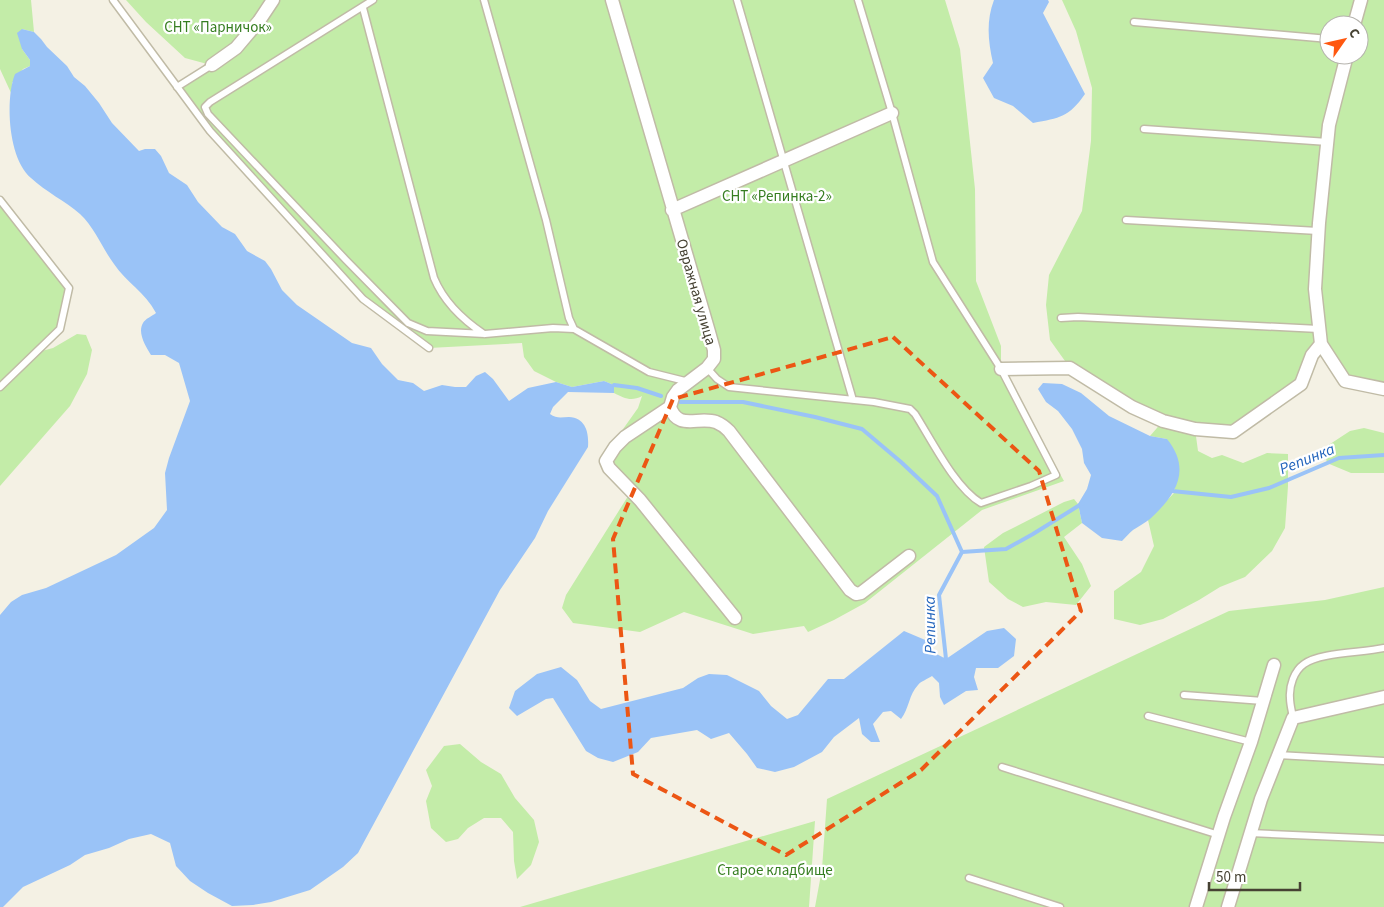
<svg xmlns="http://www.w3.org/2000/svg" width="1384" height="907" font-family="'Source Sans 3',sans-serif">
  <rect width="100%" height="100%" fill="#f4f1e4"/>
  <path fill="#c3eca8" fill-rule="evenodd" d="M0,0h31l3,32 -12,-3v20l8,11v6l-7,3 -11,14v12l-12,-26z
    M126,0h819l15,49 15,140 1,92 25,65v23l63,112 -82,29 -117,93 -31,17 -26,12 -4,-6 -51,8 -69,-22 -44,20 -67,-9 -11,-15 4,-13 64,-102 -29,-33 37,-52 4,-12c-11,6 -18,2 -28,-3v-8l-10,-4 -32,6 -16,-5 -22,-11 -10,-14 -2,-14 -93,5 -66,-49 -153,-168 -33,-44 34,-22 -26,-7 -39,-36z
    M1062,0h322v389l-39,-8 -24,-36 -20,39 -68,48 -38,-3 3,22 14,7 10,-3 21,8 24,-10 21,1v32l-3,42 -13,23 -27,26 -25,10 -21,13 -36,19 -23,6 -26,-6v-28l27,-19 13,-26 -6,-26 27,-28 -8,-53 -17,-3 13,-15 -93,-53 -20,-28 -4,-35 3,-30 33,-64 9,-70 1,-53 -16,-57zM1329,25h30v30h-30z
    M0,200l69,88 -9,41 -22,23 15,-4 24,-14 9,1 6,15 -5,24 -17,32 -70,80z
    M1364,428l20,5v40h-33l-24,-10 -3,-15 26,-17z
    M1074,499l4,5 4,19 -18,14 18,27 9,22 -15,19 -30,-3 -23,5 -15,-8 -19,-17 -5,-35 19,-14 61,-31z
    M1384,587v320h-569l7,-38 5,-70 402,-188 96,-11z
    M460,744l21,18 20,12 14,24 19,22 5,22 -8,23 -14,14 -3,-18 -1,-29 -12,-14h-17l-16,10 -10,11 -12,3 -15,-14 -5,-27 6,-15 -6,-16 18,-24z
    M815,821l-6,86h-289z"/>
  <path fill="#9ac3f7" d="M994,0h54l1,2 -6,11 42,81c-16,23 -25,24 -52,29l-20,-17 -19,-8 -11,-20 10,-15c-5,-22 -7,-42 1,-63z
    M22,29l12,3 7,7 6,8 20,19 7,11 11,9 14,17 13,20 27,28 6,-2h10l6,7 8,17 18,12 11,17 24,25 13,7 12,17 18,10 6,8 11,21 15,15 55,38 19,5 11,16 16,16 15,3 11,8 18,-6 13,2h11l10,-11 9,-4 8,7 16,22 19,-13 28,-6 16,5 32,-6 10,4v8l-46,-1 -15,15 -3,7c7,5 12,3 19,3 17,1 20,16 19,30l-40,64 -13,27 -35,52 -142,263 -15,14 -33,23 -39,12 -18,3 -21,1 -24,-13 -18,-12 -14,-15 -6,-23 -19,-9 -22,5 -20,9 -24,7 -15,10 -47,22 -20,20h-3v-292l11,-13 11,-7 24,-7 70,-33 38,-27 13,-18 -2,-37 4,-15 21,-57 -11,-38 -14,-8h-14c-5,-8 -14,-22 -8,-32 2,-4 9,-7 13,-10 -10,-20 -30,-31 -42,-49 -12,-16 -19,-36 -34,-50 -15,-13 -34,-22 -49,-36 -23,-19 -26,-79 -16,-104l15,-8v-6l-8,-11 -5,-16z
    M1043,383l19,1 19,9 28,23 41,20 17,3c25,31 9,56 -17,80 -5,4 -11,7 -17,11 -4,3 -7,7 -11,11l-20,-3 -20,-15 -4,-19 9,-15 4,-14 -7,-12 -2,-14 -10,-20 -14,-18 -12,-9 -8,-13z
    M1004,628l12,11 -2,17 -16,12h-22l-2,9 4,13 -12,1 -22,14 -4,-8 -1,-14 -7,-7c-4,3 -11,5 -14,9 -9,9 -9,24 -17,34l-10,-8 -8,1 -10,12 7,18h-9l-9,-8 -3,-16 -25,19 -12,15 -28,15 -19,5 -18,-4 -10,-14 -18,-21 -18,6 -14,-9 -46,8 -13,14 -25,10 -15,-4 -12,-7 -33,-53 -7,1 -29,17 -8,-8 6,-17 22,-17 24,-7 16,13 13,21 11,8 82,-21 15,-10 11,-4 18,1 32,16 12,15 16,13 11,-4 30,-36h16l60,-48 26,11 1,9 15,8 41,-28z"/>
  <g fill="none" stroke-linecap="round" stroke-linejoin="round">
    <path stroke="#9ac3f7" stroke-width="4" d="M614,385l23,3 24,8
      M680,402h63l72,15 47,12 39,33 36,34 25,56
      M1172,491l59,6 38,-9 70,-30 45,-3
      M943,660l3,-1 -7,-64 23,-43 44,-3 27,-15 50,-31"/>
    <g stroke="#c0bba6" stroke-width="9">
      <path id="service" d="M113,0l97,131 153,168 66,49
        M373,0l-163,102 -5,5 3,7 138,146 62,63 19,8 58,3 68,-6 21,1 75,43 40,10
        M484,0l62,220 23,98 5,11
        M737,0l116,400
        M363,8l71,270c10,24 29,42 50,56
        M1134,22l195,17
        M177,87l35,-22
        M1144,129l184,13
        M0,200l69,88 -9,41 -60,58
        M1126,220l192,11
        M1061,318l17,-1 241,12
        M707,368l10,11 12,8 145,15 36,7 5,5c16,25 40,74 66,89l50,-17 25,-11 -55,-106 -68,-107 -41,-149 -34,-113
        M1184,695l79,6
        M1148,716l103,26
        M1293,718c-1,-7 -3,-13 -3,-20 -1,-12 4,-27 14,-34 16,-12 59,-11 80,-16
        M1278,755l106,6
        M1002,767l217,68
        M1250,833l134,6
        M969,878l91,29"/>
    </g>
    <g stroke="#c0bba6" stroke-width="15">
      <path id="minor" d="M612,0l97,332 5,18v9l-7,9 -29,22 -5,7 -3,10 -45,30 -10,10 -9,14 3,7 31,32 95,118
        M1354,25l7,-25
        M1347,55l-18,70 -10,98 -4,66 6,55 24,37 39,8
        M212,65l24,-17 23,-27 14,-21
        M672,210l220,-97
        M1001,369l69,-1 62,39 31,14 32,8 38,3 68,-48 11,-29 9,-11
        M670,407c8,24 28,9 46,15 5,2 9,5 13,9l121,159 6,4 5,-1 48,-37
        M1196,907l28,-90 27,-75 23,-77
        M1228,907l33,-108 32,-81 91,-21"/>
    </g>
    <use href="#service" stroke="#fff" stroke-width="6"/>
    <use href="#minor" stroke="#fff" stroke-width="12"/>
  </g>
  <path fill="none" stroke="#ec5614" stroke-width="4" stroke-dasharray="10 6" stroke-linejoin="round" d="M893,337l146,134 42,140 -160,159 -135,85 -153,-81 -20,-235 60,-140z"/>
  <g text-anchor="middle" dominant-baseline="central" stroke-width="4.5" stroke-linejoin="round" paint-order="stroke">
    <g font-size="15" fill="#367e21" stroke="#fff">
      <text x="218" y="27">СНТ «Парничок»</text>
      <text x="777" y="196">СНТ «Репинка-2»</text>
      <text x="775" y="870">Старое кладбище</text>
    </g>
    <g font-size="15" fill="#464233" stroke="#fff">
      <text transform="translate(696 292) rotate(74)">Овражная улица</text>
    </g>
    <g font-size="16" font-style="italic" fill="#2264bc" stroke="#fff">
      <text transform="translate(1307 459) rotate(-22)">Репинка</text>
      <text transform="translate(930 625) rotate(-91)">Репинка</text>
    </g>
  </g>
  <g transform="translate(1344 40) rotate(56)"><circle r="24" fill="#ffffff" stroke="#b5b3ad"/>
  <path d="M0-4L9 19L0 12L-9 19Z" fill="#ff5810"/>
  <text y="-8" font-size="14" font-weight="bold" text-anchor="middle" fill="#464233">С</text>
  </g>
  <path d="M1209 882v8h91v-8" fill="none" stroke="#464233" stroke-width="2.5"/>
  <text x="1216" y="882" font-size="15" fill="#464233" stroke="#ffffff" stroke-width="4" paint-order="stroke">50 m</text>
</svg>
